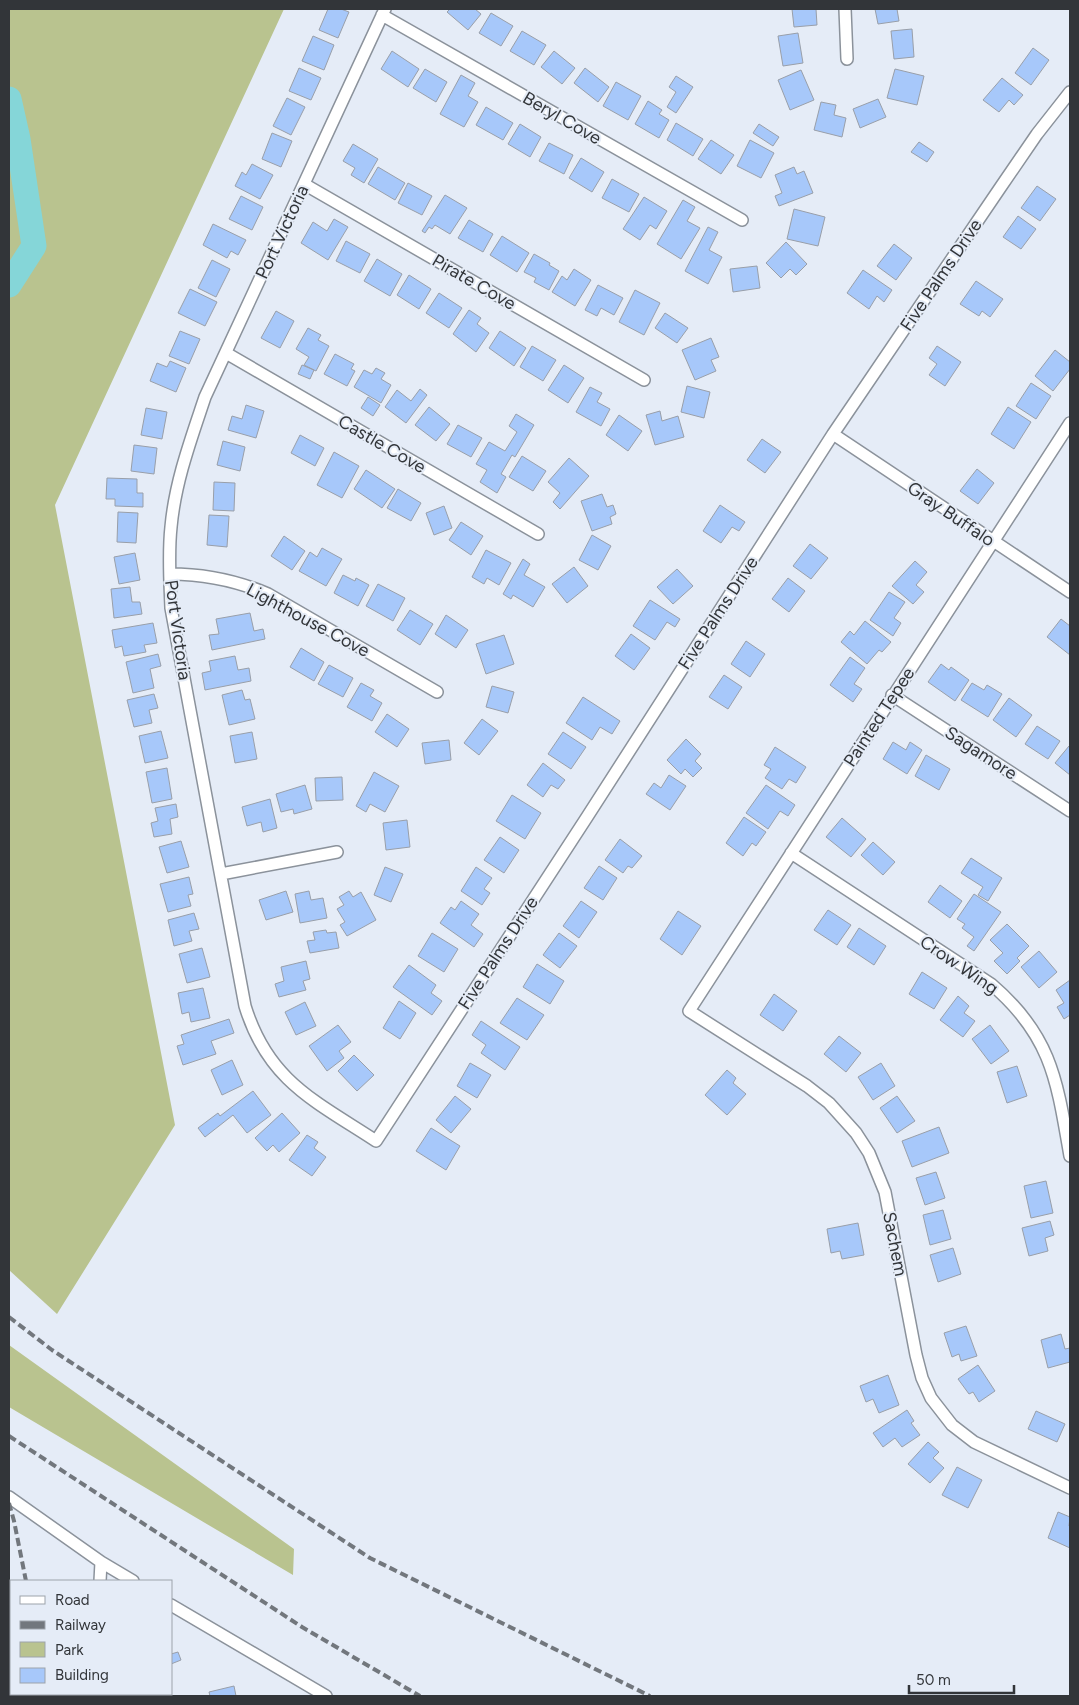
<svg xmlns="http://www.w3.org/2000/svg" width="1079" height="1705" font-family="Figtree,sans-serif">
  <rect width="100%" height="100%" fill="#e5ecf7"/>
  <path fill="#b9c38f" d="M9,9h275l-229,496 120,620 -118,189 -48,-44z
    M9,1345l285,204 -1,26 -284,-168z"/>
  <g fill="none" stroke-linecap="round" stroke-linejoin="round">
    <path stroke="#85d6d8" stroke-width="25" d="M9,99l9,40 16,107 -25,39"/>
  </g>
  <path fill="#a7c8fa" stroke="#999fa9" d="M328,9h13l8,3 -11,26 -19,-8z
    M450,9h25l6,5 -13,16 -21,-18z
    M792,9h24l1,16 -23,2z
    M875,9h22l2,12 -21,3z
    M491,13l22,13 -12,20 -22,-13z
    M912,29l2,28 -20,2 -3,-28z
    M522,31l24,14 -12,20 -24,-14z
    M798,33l5,30 -20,3 -5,-30z
    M313,36l21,9 -10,25 -22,-9z
    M1033,48l16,12 -18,25 -16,-12z
    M392,51l27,18 -11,18 -27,-18z
    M554,51l21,17 -13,16 -21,-17z
    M299,68l22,10 -10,22 -22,-9z
    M585,68l24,19 -11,15 -24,-19z
    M425,69l22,13 -11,20 -23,-14z
    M895,69l29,7 -7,29 -30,-7z
    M801,70l13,30 -24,10 -12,-30z
    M461,75l14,8 -7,13 10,6 -14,25 -24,-13z
    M676,76l17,11 -17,26 -9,-6 9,-15 -7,-5z
    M1002,78l21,17 -9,10 -5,-5 -10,12 -16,-12z
    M616,82l25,14 -13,24 -25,-14z
    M287,98l18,9 -14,28 -18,-9z
    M878,99l8,18 -26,11 -7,-19z
    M648,101l14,9 -3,4 10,6 -10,18 -24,-14z
    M821,102l15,3 -2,10 12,3 -4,19 -28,-7z
    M486,107l27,16 -10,17 -27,-15z
    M676,123l27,16 -10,17 -26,-16z
    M520,124l21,13 -11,20 -22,-13z
    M759,124l20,13 -6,9 -20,-13z
    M272,133l20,8 -11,26 -19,-8z
    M711,140l23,15 -13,19 -23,-15z
    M750,140l24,13 -13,25 -24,-12z
    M919,142l15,10 -7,10 -16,-10z
    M549,143l24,12 -9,19 -25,-13z
    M353,144l25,15 -14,24 -13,-8 4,-7 -12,-7z
    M581,158l23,14 -12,20 -23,-14z
    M252,164l21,11 -13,24 -25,-13 7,-14 4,3z
    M378,167l27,16 -10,17 -27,-16z
    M794,167l3,7 7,-3 9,22 -34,13 -4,-10 7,-3 -7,-18z
    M612,179l27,15 -10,18 -27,-14z
    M408,183l24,13 -10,19 -24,-12z
    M1037,186l19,13 -16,22 -19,-13z
    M445,195l22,13 -17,26 -15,-9 -3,4 -3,-2 -4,6 -3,-2z
    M241,196l22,11 -11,23 -23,-11z
    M644,197l23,14 -11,18 -6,-4 -10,15 -17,-11z
    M683,200l12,7 -8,14 13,7 -19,31 -24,-15z
    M794,209l31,8 -7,29 -31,-7z
    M1018,216l18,13 -15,20 -18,-12z
    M334,219l14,8 -20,33 -27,-17 12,-21 14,9z
    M469,220l24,14 -10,18 -25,-14z
    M213,224l33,16 -8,15 -7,-4 -4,7 -24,-13z
    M708,227l10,5 -9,18 13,7 -14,27 -23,-13z
    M502,236l27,17 -12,19 -27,-17z
    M346,241l24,13 -10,19 -24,-12z
    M786,242l21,22 -11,11 -6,-6 -9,9 -15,-15z
    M894,244l18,14 -16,22 -19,-14z
    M534,254l16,9 -1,2 10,6 -10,19 -15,-8 2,-4 -12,-6z
    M377,259l25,15 -12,22 -26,-15z
    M212,260l18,9 -14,28 -18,-9z
    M757,266l3,22 -27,4 -3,-23z
    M574,269l17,11 -16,26 -23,-14 10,-16 5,4z
    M863,270l29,20 -8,12 -7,-6 -8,13 -22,-16z
    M409,275l22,14 -12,20 -22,-14z
    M976,281l27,18 -13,18 -8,-6 -3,5 -19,-12z
    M598,285l25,13 -9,17 -13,-7 -4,8 -12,-6z
    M190,289l27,13 -12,24 -27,-13z
    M635,290l25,13 -16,32 -25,-13z
    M439,293l23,15 -13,20 -23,-15z
    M469,310l12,8 -4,6 12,9 -13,19 -23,-18z
    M276,311l18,10 -14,27 -19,-10z
    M665,313l23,15 -11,15 -22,-15z
    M308,328l13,7 -3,5 11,6 -13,25 -12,-6 5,-8 -13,-8z
    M180,331l20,8 -11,25 -20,-8z
    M500,331l26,17 -12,18 -25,-18z
    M711,338l8,19 -8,3 5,11 -21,9 -13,-30z
    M532,346l24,14 -13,21 -23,-14z
    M937,346l24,16 -16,24 -16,-11 8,-11 -8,-6z
    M1055,350l15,12v7l-17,22 -18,-15z
    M335,354l19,10 -3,5 4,2 -8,15 -23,-12z
    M170,361l16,7 -10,24 -26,-11 7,-18 10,4z
    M302,365l12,5 -4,9 -12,-5z
    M564,365l20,13 -16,25 -20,-13z
    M376,368l9,5 -4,6 10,6 -10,18 -27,-16 10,-17 8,4z
    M1031,383l20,13 -15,23 -20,-13z
    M687,386l23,6 -6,26 -23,-6z
    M590,387l12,6 -5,9 13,7 -9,17 -25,-14z
    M420,389l7,6 -21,28 -21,-16 12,-17 14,11z
    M368,397l12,8 -7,11 -12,-8z
    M246,405l18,6 -8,27 -28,-8 4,-14 10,3z
    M429,407l21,17 -14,17 -21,-16z
    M1008,407l23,15 -17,27 -23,-15z
    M146,408l21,4 -5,27 -21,-4z
    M660,411l2,10 16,-5 6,21 -29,8 -9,-30z
    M516,414l18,11 -19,32 -3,-2 -11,19 5,3 -9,16 -17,-11 7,-12 -11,-6 13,-22 16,9 12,-19 -8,-6z
    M619,415l23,16 -14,20 -22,-16z
    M458,425l24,13 -11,19 -24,-13z
    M300,435l24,13 -9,18 -24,-13z
    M762,439l19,13 -16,21 -18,-13z
    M223,441l22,6 -5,24 -23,-6z
    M134,445l23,3 -3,26 -23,-3z
    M334,452l25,14 -17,32 -25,-13z
    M522,456l24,15 -13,20 -24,-14z
    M569,458l20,18 -29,33 -7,-7 7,-9 -12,-11z
    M977,469l17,14 -16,21 -18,-13z
    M366,470l29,19 -13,19 -28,-19z
    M107,478l30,1v14h6v14l-28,-1v-7h-9z
    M214,482l21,1 -1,28 -21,-1z
    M398,489l23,14 -10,18 -24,-13z
    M602,494l5,13 6,-2 3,9 -6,3 2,7 -20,7 -11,-30z
    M720,505l25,17 -6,9 -7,-4 -11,16 -18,-12z
    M444,506l8,22 -18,7 -8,-22z
    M118,512l20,1 -2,30 -19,-1z
    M209,515l20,1 -2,31 -20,-2z
    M461,522l22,14 -12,19 -22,-15z
    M592,535l19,11 -13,24 -19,-10z
    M284,536l21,15 -13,19 -21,-14z
    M810,544l18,14 -17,21 -18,-13z
    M322,548l20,11 -16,27 -27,-15 11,-19 7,5z
    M486,550l25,13 -12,22 -12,-7 -3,6 -12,-7z
    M135,553l5,27 -21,4 -5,-27z
    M523,559l7,5 -6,11 21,12 -12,20 -20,-12 -2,4 -8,-5z
    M915,561l12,11 -11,13 8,7 -11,12 -21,-18z
    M574,567l14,19 -21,17 -15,-19z
    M677,569l16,17 -20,18 -16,-17z
    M343,575l12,6 1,-3 13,7 -11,21 -24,-13z
    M788,578l17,13 -16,21 -17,-13z
    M378,584l27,14 -12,23 -27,-15z
    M130,587l2,15h8l2,12 -28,4 -3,-29z
    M889,592l16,10 -11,16 7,5 -8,13 -23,-16z
    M650,600l30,19 -5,8 -8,-5 -12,18 -22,-14z
    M410,610l23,14 -13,21 -23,-15z
    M250,613l4,18 9,-2 2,10 -53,11 -3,-15 10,-1 -3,-15z
    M446,615l22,15 -12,18 -21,-14z
    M1061,619l9,7v29l-23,-18z
    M865,621l26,21 -9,10 -3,-2 -12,14 -26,-22 9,-11 4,4z
    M153,623l4,20 -13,2 2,7 -22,4 -2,-10 -7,2 -3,-18z
    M631,634l19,14 -16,22 -19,-14z
    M504,635l10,29 -28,10 -10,-30z
    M746,641l19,13 -15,23 -19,-13z
    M301,648l23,14 -10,19 -24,-14z
    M158,654l3,12 -11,3 4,19 -21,5 -7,-31z
    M235,656l3,14 11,-2 2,13 -46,9 -3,-17 9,-2 -2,-10z
    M850,657l15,11 -11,16 8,5 -9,13 -23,-17z
    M941,664l8,6 2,-3 18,13 -14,21 -27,-19z
    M329,665l24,13 -10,19 -25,-13z
    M724,675l18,12 -14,22 -19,-12z
    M361,683l13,7 -4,6 12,7 -10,18 -25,-14z
    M972,683l12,7 3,-5 15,9 -14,23 -27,-17z
    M492,686l22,6 -6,21 -22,-6z
    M242,690l3,10 5,-1 5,20 -26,6 -7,-30z
    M154,694l4,14 -9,2 3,13 -18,4 -7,-27z
    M583,697l37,24 -8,13 -12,-7 -8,13 -26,-17z
    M1009,698l23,17 -16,22 -23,-17z
    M387,714l22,15 -12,18 -22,-15z
    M482,719l16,12 -19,24 -15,-12z
    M1037,726l23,15 -12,18 -23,-15z
    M161,731l7,27 -23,5 -6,-27z
    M252,732l5,27 -22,4 -5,-27z
    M563,732l23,15 -15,22 -23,-15z
    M686,739l15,15 -6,7 7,7 -9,9 -8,-8 -4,5 -14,-14z
    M449,740l2,20 -26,4 -3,-21z
    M893,742l13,8 4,-8 12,8 -15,24 -24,-15z
    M1069,746h1v29l-15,-12z
    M775,747l31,20 -10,16 -7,-4 -7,10 -17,-11 6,-9 -7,-4z
    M926,755l24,14 -11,21 -24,-14z
    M543,763l22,17 -7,9 -7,-4 -8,12 -16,-12z
    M167,768l5,31 -20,4 -6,-31z
    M374,772l25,14 -14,26 -15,-8 -4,8 -10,-6z
    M669,775l17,11 -16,24 -24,-16 8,-11 7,5z
    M342,777l1,23 -27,1 -1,-23z
    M305,785l7,24 -18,5 -1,-5 -12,3 -5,-18z
    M766,785l29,20 -7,11 -8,-5 -12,18 -22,-16z
    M512,795l29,18 -16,26 -29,-18z
    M270,799l7,29 -14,4 -2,-10 -14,4 -5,-19z
    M176,804l2,13 -8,2 2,15 -18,3 -3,-14 7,-2 -3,-13z
    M744,817l22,15 -10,14 -4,-3 -9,13 -17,-13z
    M842,818l24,21 -15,18 -25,-20z
    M407,820l3,27 -24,3 -3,-27z
    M500,837l19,13 -15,23 -20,-13z
    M620,839l22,17 -10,12 -4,-2 -5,7 -18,-13z
    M181,841l8,26 -22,6 -8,-26z
    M873,842l22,20 -12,13 -22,-20z
    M971,858l31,20 -14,23 -10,-6 5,-8 -22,-14z
    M599,866l18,12 -14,22 -19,-12z
    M385,867l18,7 -12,28 -17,-7z
    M476,867l16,11 -8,11 6,4 -8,12 -21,-14z
    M189,877l4,17 -5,1 3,11 -23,6 -8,-28z
    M940,885l22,16 -12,17 -22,-16z
    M286,891l7,21 -27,8 -7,-20z
    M309,891l2,9 12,-2 4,20 -27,5 -5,-29z
    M349,891l4,6 8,-5 15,28 -29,16 -7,-11 5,-3 -8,-13 7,-4 -5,-8z
    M974,894l27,18 -27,39 -7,-5 7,-9 -12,-9 3,-4 -8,-5z
    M461,901l18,13 -8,11 12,9 -9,13 -34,-24 11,-16 4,3z
    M581,901l16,11 -18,26 -16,-12z
    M828,910l23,15 -14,20 -23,-15z
    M678,911l23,15 -19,29 -22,-16z
    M194,913l5,16 -10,2 3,10 -18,5 -6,-26z
    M1007,924l22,22 -12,12 3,3 -13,13 -13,-13 9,-8 -13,-13z
    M859,928l27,18 -12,19 -27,-18z
    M326,930l1,3 9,-1 3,16 -29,5 -3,-12 8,-1 -2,-8z
    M432,933l26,16 -14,23 -26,-16z
    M559,933l18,13 -17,22 -17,-13z
    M202,948l8,29 -23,6 -8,-29z
    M1039,951l18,21 -18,16 -18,-21z
    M306,961l4,18 -7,2 3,9 -27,7 -4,-13 9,-3 -3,-14z
    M537,964l27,17 -14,23 -27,-17z
    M409,965l27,20 -5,8 11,8 -10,14 -39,-28z
    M922,972l25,16 -13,21 -25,-15z
    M1070,980v35l-6,4 -7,-12 7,-4 -8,-13z
    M203,988l7,30 -19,4 -2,-10 -7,2 -4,-21z
    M774,994l23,17 -14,20 -23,-16z
    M958,996l11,10 -5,7 11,8 -12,16 -23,-17z
    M517,998l27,17 -17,25 -27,-17z
    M399,1001l17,12 -16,26 -17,-11z
    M305,1002l11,24 -20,9 -11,-23z
    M229,1019l5,14 -23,8 5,13 -33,11 -6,-19 7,-2 -3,-9z
    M481,1021l39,26 -15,23 -24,-17 5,-8 -14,-10z
    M338,1025l13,17 -12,9 5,7 -17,13 -18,-25z
    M990,1025l19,26 -18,13 -19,-25z
    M839,1036l22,17 -15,19 -22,-18z
    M354,1055l20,20 -17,16 -19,-20z
    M232,1060l11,25 -21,10 -11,-25z
    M470,1063l21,12 -14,23 -20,-12z
    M881,1063l14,23 -22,14 -15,-23z
    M1017,1066l10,30 -20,7 -10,-31z
    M727,1070l9,8 -3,5 13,11 -19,21 -22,-20z
    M253,1091l18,24 -24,18 -14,-18 -28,22 -7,-9 20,-15 2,3z
    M455,1096l16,13 -20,24 -15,-13z
    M897,1096l18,25 -18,12 -17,-25z
    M282,1113l18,20 -21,19 -6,-7 -6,6 -12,-13z
    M939,1127l10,26 -37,14 -10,-26z
    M431,1128l29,18 -14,24 -30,-19z
    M307,1135l11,7 -4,6 12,9 -14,19 -23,-16z
    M936,1172l9,26 -20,7 -9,-27z
    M1046,1181l7,32 -22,5 -7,-32z
    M943,1210l8,29 -21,6 -7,-30z
    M1050,1221l4,14 -9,3 3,13 -19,5 -7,-28z
    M858,1223l6,32 -22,4 -2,-8 -9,2 -4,-24z
    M953,1248l8,26 -23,8 -8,-27z
    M966,1326l11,30 -16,5 -2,-7 -7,3 -8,-24z
    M1061,1334l4,15 5,-1v14l-22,6 -7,-28z
    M978,1365l17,26 -16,11 -6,-10 -4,2 -11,-15z
    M888,1375l11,30 -20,8 -6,-14 -7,3 -6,-16z
    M907,1410l7,11 -3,2 9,12 -18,12 -7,-9 -12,9 -10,-14z
    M1036,1411l29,13 -8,18 -29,-13z
    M928,1442l11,10 -6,6 11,10 -14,15 -22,-19z
    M957,1467l25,13 -14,28 -26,-13z
    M1058,1512l12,5 -1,9 1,1v21l-22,-10z
    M9,1631l2,11v52l12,1 -8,1h-6z
    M178,1652l3,8 -10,4v-10z
    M234,1686l2,10h-26l-1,-4z"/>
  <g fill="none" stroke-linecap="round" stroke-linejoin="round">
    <g stroke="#8b929b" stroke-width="14">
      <path id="street" d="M385,9l-180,388c-14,42 -30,85 -34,130 -3,27 -1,54 0,81l74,398c23,75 70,95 131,135l211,-324 246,-383 167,-246 37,-54 33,-42
        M845,9l2,50
        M382,15l360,205
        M304,184l340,196
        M226,353l312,181
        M1070,423l-381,588 118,75 22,17 27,30 13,20 16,39 31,163 6,23 9,20 21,27 22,17 96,46
        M833,434l237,158
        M170,574c35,0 65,6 98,20l169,98
        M892,695l178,116
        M791,853l200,131c61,52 66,97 79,172
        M221,874l116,-22
        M9,1497l92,65 32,19
        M100,1581l1,-19
        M171,1605l155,91
        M107,1694v2"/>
    </g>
    <use href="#street" stroke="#fff" stroke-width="11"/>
    <path stroke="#72777d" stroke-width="4" stroke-dasharray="8 4" stroke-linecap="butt" d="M9,1317l43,33 318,208 280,138
      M9,1436l293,191 118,69
      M9,1503l5,18 12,60
      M49,1694v2"/>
  </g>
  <g text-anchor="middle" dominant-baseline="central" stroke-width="4" stroke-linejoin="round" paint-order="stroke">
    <g font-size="18" fill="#323539" stroke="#e5ecf7">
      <text transform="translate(562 118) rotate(30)">Beryl Cove</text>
      <text transform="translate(282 232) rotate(-65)">Port Victoria</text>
      <text transform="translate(941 275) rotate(-56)">Five Palms Drive</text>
      <text transform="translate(474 282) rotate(30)">Pirate Cove</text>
      <text transform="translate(382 444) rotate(30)">Castle Cove</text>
      <text transform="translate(951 514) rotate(34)">Gray Buffalo</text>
      <text transform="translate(718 613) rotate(-57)">Five Palms Drive</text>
      <text transform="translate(308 620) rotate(28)">Lighthouse Cove</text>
      <text transform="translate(178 630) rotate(82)">Port Victoria</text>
      <text transform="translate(879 717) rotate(-57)">Painted Tepee</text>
      <text transform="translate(981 753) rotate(33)">Sagamore</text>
      <text transform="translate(498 953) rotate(-57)">Five Palms Drive</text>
      <text transform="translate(959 965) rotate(34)">Crow Wing</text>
      <text transform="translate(895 1244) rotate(79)">Sachem</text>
    </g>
  </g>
  <rect width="1079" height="1705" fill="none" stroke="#323539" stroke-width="20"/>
  <rect x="10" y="1580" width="162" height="115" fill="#e5ecf7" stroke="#9da3ab"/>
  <rect x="20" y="1596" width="25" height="8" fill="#ffffff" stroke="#9da3ab"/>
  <text x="55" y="1605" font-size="15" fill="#323539">Road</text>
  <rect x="20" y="1621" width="25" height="8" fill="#72777d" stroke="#9da3ab"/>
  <text x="55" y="1630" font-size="15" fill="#323539">Railway</text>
  <rect x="20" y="1642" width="25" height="15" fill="#b9c38f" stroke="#9da3ab"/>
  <text x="55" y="1655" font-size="15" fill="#323539">Park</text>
  <rect x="20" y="1668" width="25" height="15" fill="#a7c8fa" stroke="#9da3ab"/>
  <text x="55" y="1680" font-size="15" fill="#323539">Building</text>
  <path d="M909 1685v8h105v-8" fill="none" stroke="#323539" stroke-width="2.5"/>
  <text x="916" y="1685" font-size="15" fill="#323539" stroke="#e5ecf7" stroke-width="4" paint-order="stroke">50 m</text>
</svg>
